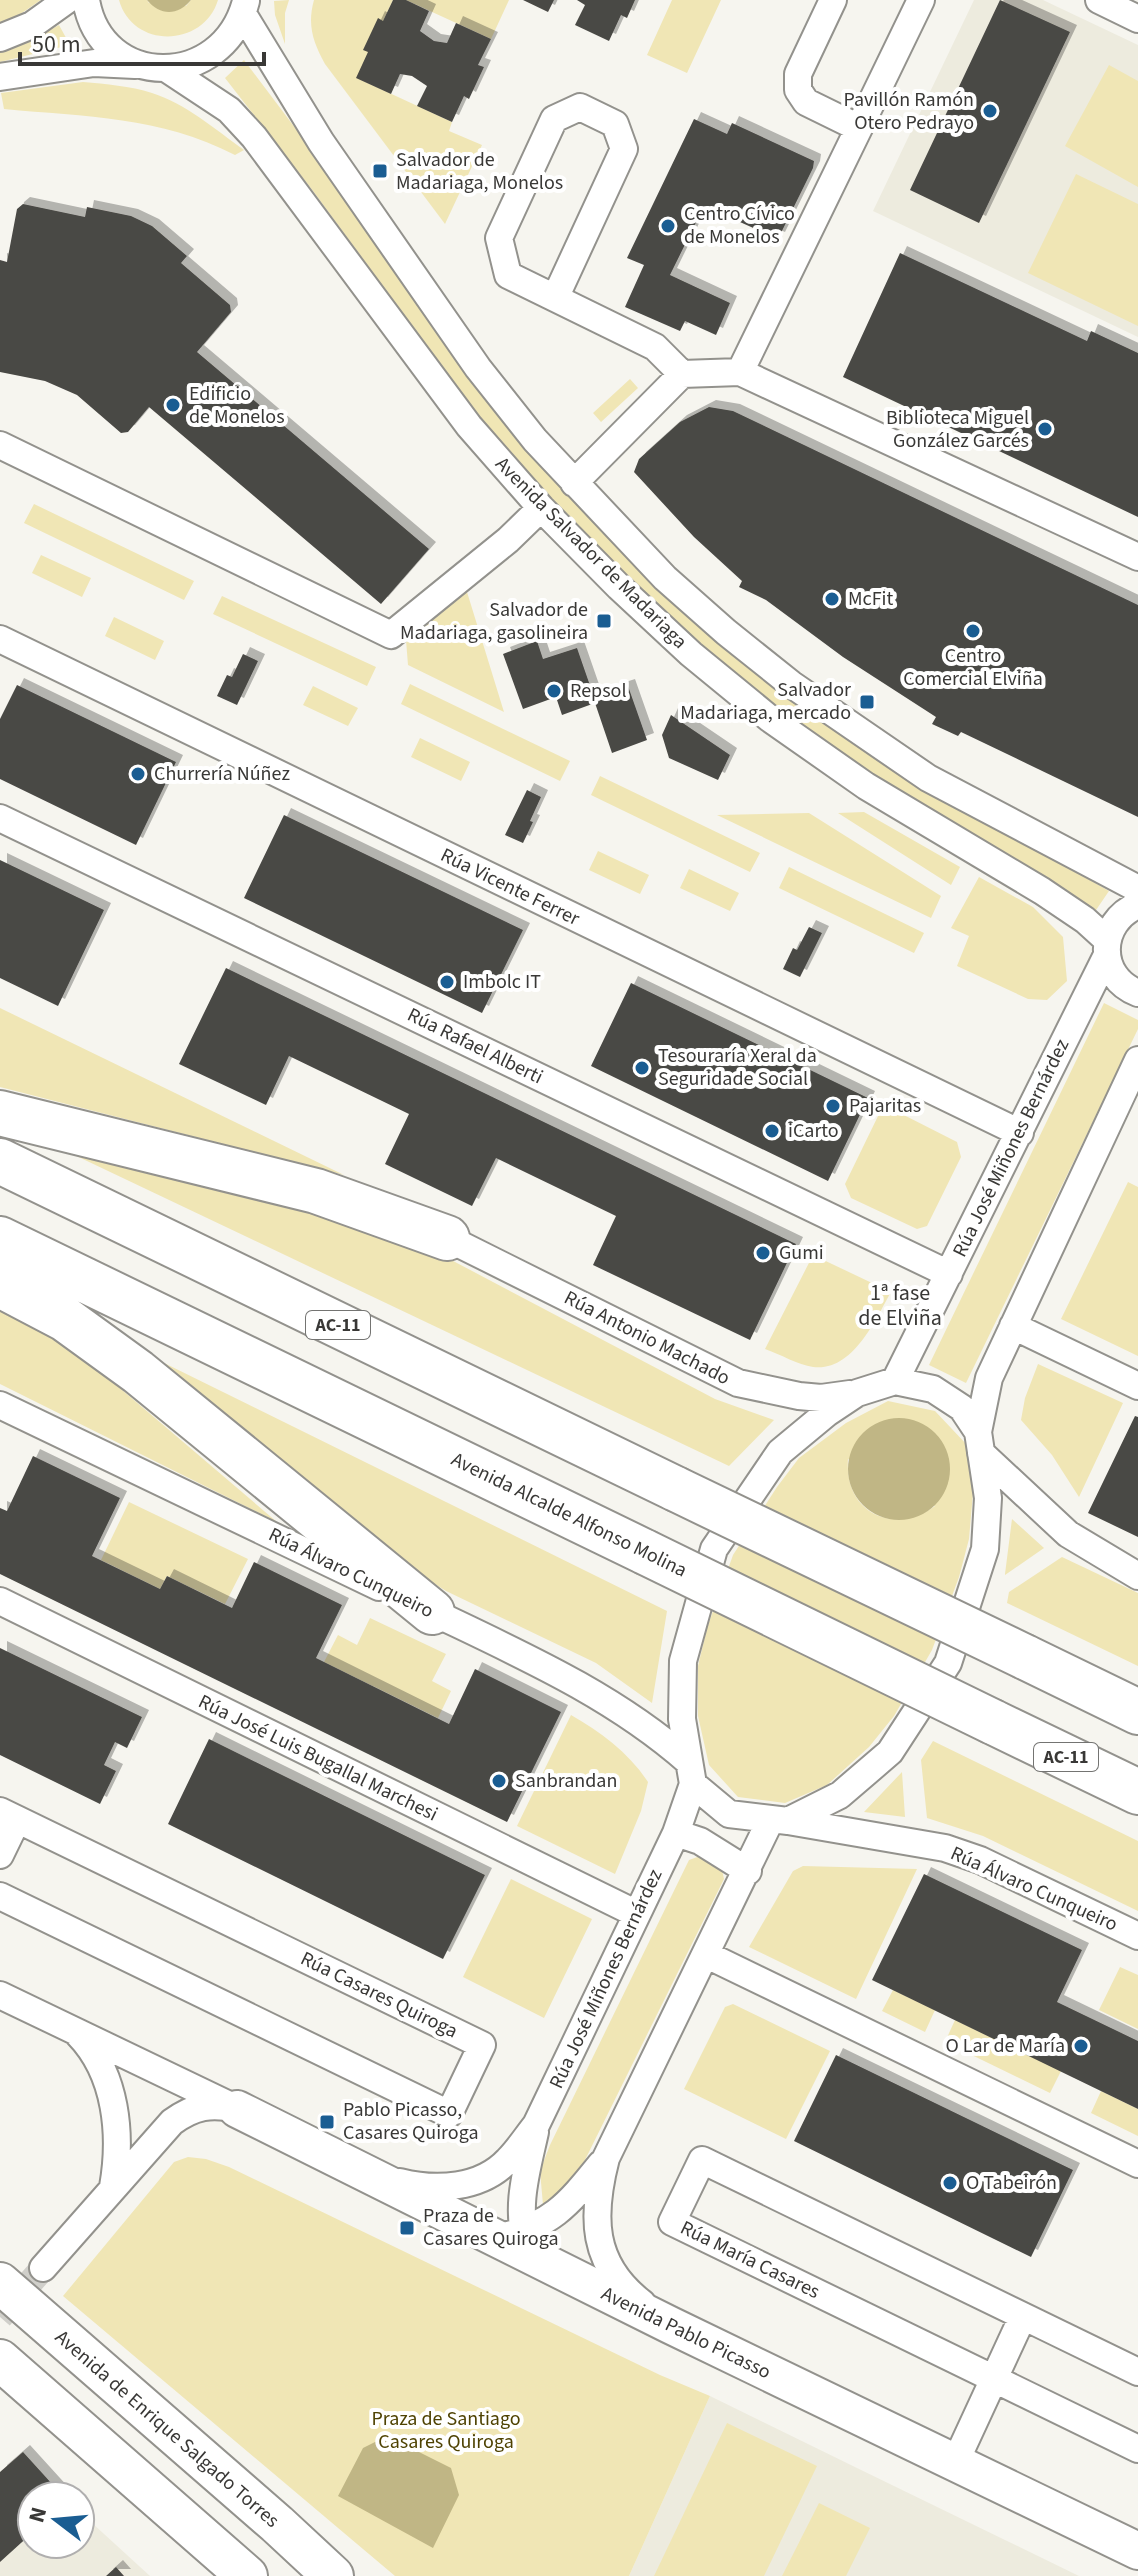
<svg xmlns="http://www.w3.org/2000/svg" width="1138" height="2576" font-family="'Source Sans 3',sans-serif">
  <defs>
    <filter id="shadow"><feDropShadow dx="7" dy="-7" stdDeviation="0" flood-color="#0004"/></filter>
  </defs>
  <rect width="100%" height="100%" fill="#f6f5ef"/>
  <path fill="#edebde" d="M974,0h69l95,45v292l-265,-126z
    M710,2396l147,72 222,108h-450z
    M23,2452l40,44h-31v48h48v-32l70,64h-150v-104z"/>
  <path fill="#f0e6b5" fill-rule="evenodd" d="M0,0h41l-25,17 -16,7z
    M119,0h28l2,3 37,3 5,-6h27c-14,47 -85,50 -99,0z
    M289,0l-4,13v31l-10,-29 -1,-14z
    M314,0h79l-36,78 95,44 -3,9 33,14 -37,79 -120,-160c-12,-22 -18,-39 -11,-64z
    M406,0h103l-18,39z
    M672,0h49l-34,73 -40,-18z
    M59,25l11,20 -70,17v-12l33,-11z
    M244,60l325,432 329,277 211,122 -15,22 -209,-128 -109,-74 -134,-117 -92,-91 -90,-111 -147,-201 -88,-113z
    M1109,65l29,16v106l-73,-41z
    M83,82c23,2 47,4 69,11 34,11 63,36 92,57l-9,5c-75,-39 -149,-38 -231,-46l-3,-16z
    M1076,174l62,30v122l-110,-53z
    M630,379l8,9 -37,34 -8,-9z
    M34,504l160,77 -10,19 -160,-77z
    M41,555l50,23 -9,19 -50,-24z
    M467,592l37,120 -96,-47 -2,-25z
    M222,596l154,71 -9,19 -154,-72z
    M114,617l50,24 -9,19 -50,-24z
    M410,684l160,77 -10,20 -159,-77z
    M313,686l45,22 -10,18 -45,-21z
    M420,738l50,24 -9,19 -50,-24z
    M600,776l160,77 -10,19 -159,-77z
    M864,812l96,55 -9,18 -113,-72z
    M809,813l132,83 -10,22 -214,-103z
    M598,851l51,24 -9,19 -51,-24z
    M789,867l135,66 -10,20 -135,-65z
    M689,869l50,24 -9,18 -50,-23z
    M979,877l54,30 30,30 4,44 -20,19 -19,-1 -71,-33 12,-30 -18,-8z
    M1104,1003l34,17v9l-172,354 -37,-18z
    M0,1008l344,167 -344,-88z
    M894,1110l63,32 4,15 -34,69 -10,3 -66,-31 -6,-14 34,-70z
    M47,1142l266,64 125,47 277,146 59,21 -45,46z
    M1128,1182l10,5v169l-77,-37z
    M813,1255l78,37c-16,28 -38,80 -78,75 -15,-2 -33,-13 -48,-18z
    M0,1304l47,22 230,196 -277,-138z
    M156,1359l511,252 -15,92 -56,-40 -150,-72 -60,-38z
    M1038,1364l85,39 -44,94 -27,-42 -31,-35 4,-22z
    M888,1401l47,10 33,35 5,47 -4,46 -10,38 -27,73 -38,66 -25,31 -42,38 -42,18 -47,-6 -29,-32 -11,-49v-50l9,-38 26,-73 44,-68 22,-29 47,-35zM848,1459l87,47c-42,30 -91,7 -87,-47z
    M129,1502l119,57 -23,45 -58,-28 -7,13 -59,-29z
    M1012,1519l32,29 -39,27v-1z
    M1062,1557l76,36v73l-131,-63 2,-11z
    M370,1618l76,36 -14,27 19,10 -13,27 -114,-56 14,-27 19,10z
    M571,1715c30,17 58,38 77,67l-7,29 -26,63 -98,-48z
    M933,1741l205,100v70l-155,-75 -56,-18 -6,-58z
    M902,1772l3,45 -41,-5z
    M703,1855l18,10 3,14 -140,283 -20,28 -21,15 -3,-34 10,-26 139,-285z
    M803,1866l114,3 -61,130 -107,-52 44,-76z
    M511,1879l81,40 -48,99 -81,-41z
    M1120,1967l18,8v54l-39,-19z
    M893,1990l42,20 -10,22 -43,-21z
    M733,2004l97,47 -44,88 -102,-50 41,-82z
    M955,2020l106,51 -11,22 -105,-51z
    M1101,2091l37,18v27l-47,-23z
    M188,2157l18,2 23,8 431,208 50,21 -81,180h-234l-332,-280 111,-134z
    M727,2423l90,43 -53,110h-110z
    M819,2503l51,25 -24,48h-64z"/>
  <path fill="#c0b685" d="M147,0h44c-13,16 -31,16 -44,0z
    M848 1469a51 51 0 1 1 102 0a51 51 0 1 1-102 0Z
    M387,2436l64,32 8,27 -26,53 -95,-52 25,-48z"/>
  <path fill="#4a4945" filter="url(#shadow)" d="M393,0h13l23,11 -9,20 14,10 13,2 9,-20 35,16 -13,26 6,2 -15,32 -5,-3 -12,26 -35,-16 10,-20 -15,-10 -12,-2 -9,20 -35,-16 12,-26 -5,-2 15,-32 5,3z
    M523,0h31l-6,12z
    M577,0h58l-8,18 -6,-3 -12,26 -34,-16 10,-20z
    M1000,0l70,32 -91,191 -69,-33z
    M694,119l33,15 5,-11 82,38 -1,7 -35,71 -74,-33 -34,69 60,28 -14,32 -31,-14 -5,10 -55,-24 19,-42 -17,-7z
    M23,204l62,13 2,-10 44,9 21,10 35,30 -6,7 49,42 1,7 -34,40 232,197 -48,55 -232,-197 -21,25 -7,1 -44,-38 -32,-14 -45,-9v-112l7,2 10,-53z
    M900,253l187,88 4,-10 47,22v164l-295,-140z
    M709,407l24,4 405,194v212l-177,-85 -3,4 -26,-12 4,-7 -93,-60 -77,-57 -27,-13 3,-6 -48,-44 -60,-65 5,-13 41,-37z
    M537,641l6,18 34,-11 17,49 34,-11 19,54 -35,13 -17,-50 -33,12 -6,-18 -33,12 -20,-55z
    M243,654l15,7 -21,44 -20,-9 10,-21 5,2z
    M17,685l159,77 -40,83 -136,-66v-60z
    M671,715l59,40 -12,25 -49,-22 -7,-23z
    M527,790l14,7 -11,24 3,1 -10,21 -18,-8z
    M284,815l239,115 -41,83 -238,-115z
    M0,860l104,50 -46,96 -58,-28z
    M809,927l13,6 -22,44 -17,-8 10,-21 4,2z
    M226,968l570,276 -46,96 -157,-75 23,-49 -120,-58 -24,48 -87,-42 24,-50 -120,-58 -23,49 -87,-41z
    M631,983l237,115 -40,83 -237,-115z
    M1135,1416l3,1v120l-50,-24z
    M33,1456l87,42 -28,58 68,33 7,-13 65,32 22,-46 88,43 -26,53 133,66 26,-55 86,43 -54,110 -507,-248v-66l7,3z
    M0,1648l142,69 -15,31 -12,-6 -11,23 12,6 -16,33 -100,-49z
    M209,1739l276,136 -42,84 -275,-135z
    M924,1874l158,76 -25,52 81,39v68l-266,-129z
    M836,2055l237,115 -42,87 -237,-116z
    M23,2452l40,44h-31v37l-32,29v-90z
    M116,2567l8,9h-18z"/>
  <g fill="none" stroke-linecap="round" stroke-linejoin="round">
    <path stroke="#d0cfca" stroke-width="26" stroke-dasharray="26 13" stroke-linecap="butt" d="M0,2317l43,-49"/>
    <g stroke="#93928d" stroke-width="30">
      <path id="street" d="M86,0c15,90 137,91 160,1
        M833,0l-35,74v16l8,12 53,26 62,-128
        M1099,0l39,19
        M243,14l78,128 157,226 57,72 130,138 61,54 65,52 137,94 210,111
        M0,38l32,-13 35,-25
        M167,69l62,41 25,27 215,289 72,82 78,79 72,67 78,64 97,68 176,105 43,29 22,20
        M0,77l94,-14 41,2
        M556,296l68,-147 -9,-25 -35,-17 -26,12 -55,119 9,37 147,72 27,27
        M740,372l119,-244
        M0,445l391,190 117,-95 33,-32
        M574,483l108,-109 58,-2 398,185
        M0,639l1020,494
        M0,818l949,456
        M1138,905c-41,17 -42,72 0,88
        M447,1238l291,145 61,13 22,2 29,-4
        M1013,1326l125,60
        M895,1381l211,-424
        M0,1405l379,182
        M978,1432l11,-54 149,-318
        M981,1453l87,81 70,42
        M0,1601l637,313
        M422,1607c93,45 189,86 267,155
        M0,1811l482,234 -33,69 -449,-218
        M788,1821l52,-26 50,-43 58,-89 37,-114 3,-51 -10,-66 -16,-24 -29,-19 -38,-8 -38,12 -30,20 -47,39 -66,97 -31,112 -1,58 11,65 36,30 59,7 157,27 35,12 158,76
        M676,1833l24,8 48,30
        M0,1855l17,-35
        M707,1955l431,209
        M0,1995l227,109
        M78,2034c39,40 44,101 35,153
        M400,2182c36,9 81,7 108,-22 11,-11 19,-24 28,-35l140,-292 17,-49
        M496,2238c55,-12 71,-32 105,-74
        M528,2247c-14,-37 -1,-78 7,-115
        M43,2268l129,-146c22,-16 39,-19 65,-13
        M642,2303c-51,-39 -51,-87 -36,-145l165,-339
        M1138,2372l-436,-212 -30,62 466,227
        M955,2463l68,-147"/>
    </g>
    <g stroke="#93928d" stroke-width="40">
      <path id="secondary" d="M237,2109l433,216 468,226"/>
    </g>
    <g stroke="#93928d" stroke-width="44">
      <path id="primary" d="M0,2283l277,241 56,52
        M0,2360l247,216"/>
    </g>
    <g stroke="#93928d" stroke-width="48">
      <path id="highway" d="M0,1113l316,78 131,47
        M0,1161l676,328
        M0,1239l645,313
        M0,1285l65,34 73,53 294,240
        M1025,1657l113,55
        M993,1722l145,70"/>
    </g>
    <use href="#street" stroke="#fff" stroke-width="26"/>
    <use href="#secondary" stroke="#fff" stroke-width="36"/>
    <use href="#primary" stroke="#fff" stroke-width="40"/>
    <use href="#highway" stroke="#fff" stroke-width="44"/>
    <g stroke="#93928d" stroke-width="48" stroke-linecap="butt">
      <path id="highway-bridge" d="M676,1489l349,168
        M645,1552l348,170"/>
    </g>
    <use href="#highway-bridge" stroke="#fff" stroke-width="44"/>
  </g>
  <g fill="#1a5d92" stroke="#fff" stroke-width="3">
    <circle cx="990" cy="111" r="8"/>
    <rect x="372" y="163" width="16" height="16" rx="4"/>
    <circle cx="668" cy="226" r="8"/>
    <circle cx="173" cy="405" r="8"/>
    <circle cx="1045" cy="429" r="8"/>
    <circle cx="832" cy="599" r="8"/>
    <rect x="596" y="613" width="16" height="16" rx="4"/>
    <circle cx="973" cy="631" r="8"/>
    <circle cx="554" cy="691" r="8"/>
    <rect x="859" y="694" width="16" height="16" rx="4"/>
    <circle cx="138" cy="774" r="8"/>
    <circle cx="447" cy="982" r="8"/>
    <circle cx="642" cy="1068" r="8"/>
    <circle cx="833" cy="1106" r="8"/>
    <circle cx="772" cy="1131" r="8"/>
    <circle cx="763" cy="1253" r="8"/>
    <circle cx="499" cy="1781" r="8"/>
    <circle cx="1081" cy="2046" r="8"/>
    <rect x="319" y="2114" width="16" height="16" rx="4"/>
    <circle cx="950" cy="2183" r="8"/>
    <rect x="399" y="2220" width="16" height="16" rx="4"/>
  </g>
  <g text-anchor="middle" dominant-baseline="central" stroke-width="8" stroke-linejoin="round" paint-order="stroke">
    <g fill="#fff" stroke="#747472" stroke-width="2">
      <rect x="306" y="1311" width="64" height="28" rx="6"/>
      <rect x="1034" y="1743" width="64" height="28" rx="6"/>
    </g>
    <g font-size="18" font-weight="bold" fill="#393836">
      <text x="338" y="1325">AC-11</text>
      <text x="1066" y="1757">AC-11</text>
    </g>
    <g font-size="20" fill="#393836" stroke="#fff" text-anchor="start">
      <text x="974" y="100" text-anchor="end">Pavillón Ramón<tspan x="974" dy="23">Otero Pedrayo</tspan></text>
      <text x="396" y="160">Salvador de<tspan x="396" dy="23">Madariaga, Monelos</tspan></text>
      <text x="684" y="214">Centro Cívico<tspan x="684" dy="23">de Monelos</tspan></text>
      <text x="189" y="394">Edificio<tspan x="189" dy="23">de Monelos</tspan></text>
      <text x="1029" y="418" text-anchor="end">Biblioteca Miguel<tspan x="1029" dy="23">González Garcés</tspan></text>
      <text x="848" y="599">McFit</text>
      <text x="588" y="610" text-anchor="end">Salvador de<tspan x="588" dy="23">Madariaga, gasolineira</tspan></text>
      <text x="973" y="656" text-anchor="middle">Centro<tspan x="973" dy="23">Comercial Elviña</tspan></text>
      <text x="851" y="690" text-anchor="end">Salvador<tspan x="851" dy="23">Madariaga, mercado</tspan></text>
      <text x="570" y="691">Repsol</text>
      <text x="154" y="774">Churrería Núñez</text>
      <text x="463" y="982">Imbolc IT</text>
      <text x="658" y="1056">Tesouraría Xeral da<tspan x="658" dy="23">Seguridade Social</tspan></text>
      <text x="849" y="1106">Pajaritas</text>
      <text x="788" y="1131">iCarto</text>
      <text x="779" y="1253">Gumi</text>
      <text x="515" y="1781">Sanbrandan</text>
      <text x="1065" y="2046" text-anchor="end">O Lar de María</text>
      <text x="343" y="2110">Pablo Picasso,<tspan x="343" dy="23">Casares Quiroga</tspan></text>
      <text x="966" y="2183">O Tabeirón</text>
      <text x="423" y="2216">Praza de<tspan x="423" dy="23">Casares Quiroga</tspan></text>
    </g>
    <g font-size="20" fill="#393836" stroke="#fff">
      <text transform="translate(591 553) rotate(45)">Avenida Salvador de Madariaga</text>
      <text transform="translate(510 887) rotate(26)">Rúa Vicente Ferrer</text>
      <text transform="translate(475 1046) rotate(26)">Rúa Rafael Alberti</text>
      <text transform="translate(1011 1148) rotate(-64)">Rúa José Miñones Bernárdez</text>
      <text transform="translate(647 1338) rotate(27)">Rúa Antonio Machado</text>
      <text transform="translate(569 1515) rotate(26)">Avenida Alcalde Alfonso Molina</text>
      <text transform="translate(351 1573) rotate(26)">Rúa Álvaro Cunqueiro</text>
      <text transform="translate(318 1758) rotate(26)">Rúa José Luis Bugallal Marchesi</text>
      <text transform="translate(1034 1889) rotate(24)">Rúa Álvaro Cunqueiro</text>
      <text transform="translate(606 1979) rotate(-65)">Rúa José Miñones Bernárdez</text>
      <text transform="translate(379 1995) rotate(26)">Rúa Casares Quiroga</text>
      <text transform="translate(750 2260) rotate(26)">Rúa María Casares</text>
      <text transform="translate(686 2333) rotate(26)">Avenida Pablo Picasso</text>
      <text transform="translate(167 2429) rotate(41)">Avenida de Enrique Salgado Torres</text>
    </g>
    <g font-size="20" fill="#4e4202" stroke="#fff">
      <text x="446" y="2419">Praza de Santiago<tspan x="446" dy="23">Casares Quiroga</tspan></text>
    </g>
    <g font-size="22" fill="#393836" stroke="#fff">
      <text x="900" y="1293">1ª fase<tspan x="900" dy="25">de Elviña</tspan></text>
    </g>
  </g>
  <g transform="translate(56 2520) rotate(286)"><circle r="38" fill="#ffffff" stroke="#b0afaf" stroke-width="2"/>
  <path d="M0-6L14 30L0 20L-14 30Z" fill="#1a5d92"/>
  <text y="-12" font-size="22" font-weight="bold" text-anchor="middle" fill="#393836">N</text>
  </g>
  <path d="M20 52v12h244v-12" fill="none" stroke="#393836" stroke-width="4"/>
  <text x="32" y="52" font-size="24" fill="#393836" stroke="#ffffff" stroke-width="6" paint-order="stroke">50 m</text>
</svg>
